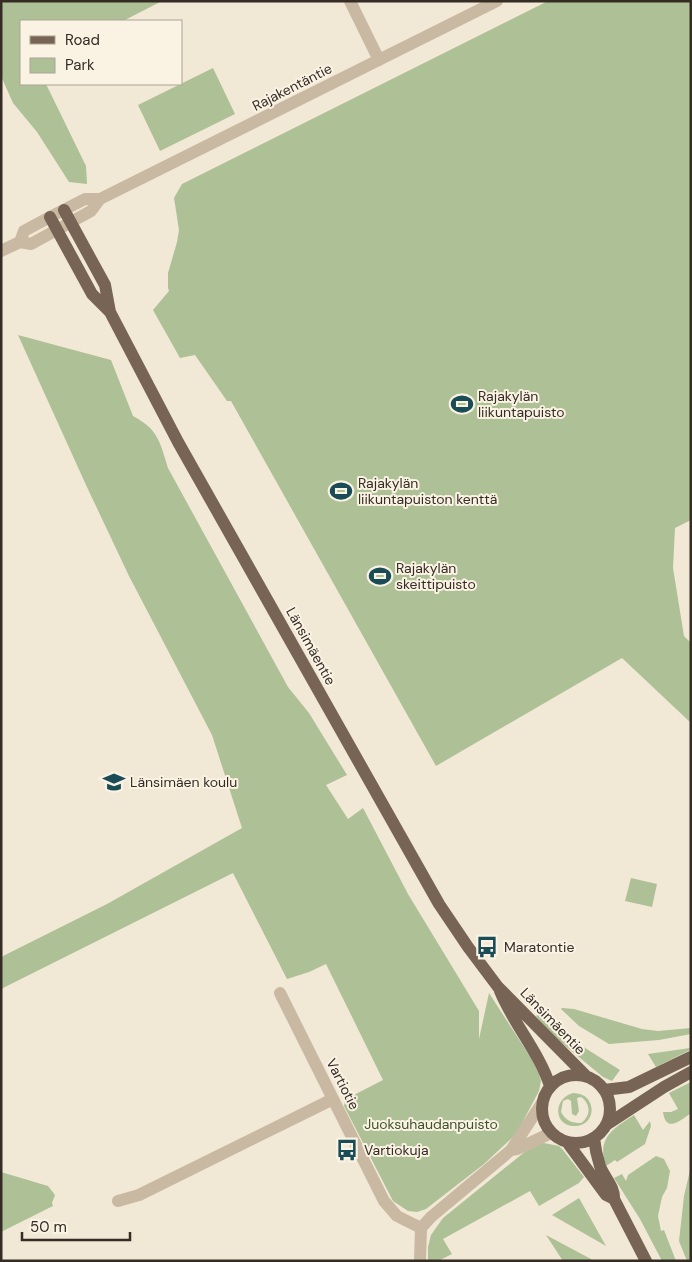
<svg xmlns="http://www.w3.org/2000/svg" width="692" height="1262" font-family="'DM Sans',sans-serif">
  <rect width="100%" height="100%" fill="#f2e8d6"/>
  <path fill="#aec196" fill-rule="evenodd" d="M1,1h161l-39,20h-102v63h25l40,82 1,18 -18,-2 -32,-50 -24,-29 -12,-27z
    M548,1h143v519l-16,8 -2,40 11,68 7,7v80l-69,-65 -186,108 -205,-365h-4l-32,-46 -15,3 -27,-48 16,-19 -1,-3v-15l9,-31 2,-12 -5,-32 8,-14z
    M213,68l22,46 -75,37 -22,-46z
    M18,335l93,25 22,56c25,13 27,26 35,52l120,219 21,26 38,62 -21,10 22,34 15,-11 45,86 71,117v28l10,-46 42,65 8,16 2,7 -2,10 -18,34 -8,12 -29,27 -58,45 -9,3 -9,-1 -15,-10 -49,-95 1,-5 3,-3 35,-18 -57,-116 -17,8 -22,7 -54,-106 -232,116v-32l106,-53 135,-76 -30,-93 -83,-159 -43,-91z
    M631,878l26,6 -5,23 -27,-6z
    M562,1008l12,1 68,20 16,2 33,-3v6l-32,6 -50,4 -30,-18 -18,-17z
    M544,1012l11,15 11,9 54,34 -8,11 -9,-4 -52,-43 -15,-18z
    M690,1048v2l-34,17 -8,-13z
    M691,1082v31c-10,7 -25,21 -28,-1h8l7,-3 -9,-16z
    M573,1093c25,0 24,33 2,33 -21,1 -23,-27 -2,-33zM581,1097c10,7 10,19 0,26 -9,0 -15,-2 -20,-11l2,-11 5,-2 3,2 1,13 4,2 3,-5 -2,-13z
    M634,1115l9,15 7,-9 1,5 -6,18 -28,18 -2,-2 -9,6c-10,-28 8,-38 28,-51z
    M544,1143l15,3 4,4 21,27 -5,6 -40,23 -9,-15 -87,48 9,15 -14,7h-10v-14l3,-12 12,-17 89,-72z
    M656,1156l8,3 6,12 -3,17 -5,9 -4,19 3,15 3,-1 12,31h-14l-22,-42 -26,-41 8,-4 4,7 2,-6z
    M691,1166v95h-4l-8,-20 5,-45z
    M1,1172l47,14 7,9 -3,8 1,3 -52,26z
    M579,1198l27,48 -54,-31z
    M546,1235l45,24 1,2h-29z"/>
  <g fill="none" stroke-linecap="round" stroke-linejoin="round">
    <path stroke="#cab9a2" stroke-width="12" d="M350,1l29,59
      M20,242l4,-11 26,-14 35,-18h15l397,-198
      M1,251l19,-9 11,2 60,-33 9,-12
      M280,993l104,208 13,15 24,12
      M511,1150l6,-1 34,-16
      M118,1201l21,-6 194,-96
      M420,1261l1,-33 10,-11 80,-67 31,-47"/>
    <path stroke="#776455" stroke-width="12" d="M64,210l41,75 5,27
      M50,217l42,77 18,18 68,130 261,462 29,43 30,40 88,89
      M500,991c14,34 39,61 50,95
      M542 1109a34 34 0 1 1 68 0a34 34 0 1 1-68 0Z
      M604,1090l25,-3 62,-30
      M606,1125l58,-38 27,-15
      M594,1138c1,10 3,19 6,28 4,11 15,21 14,33l32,62
      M567,1142l39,53 8,4"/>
  </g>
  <defs>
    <g id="stadium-bare" transform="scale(1.725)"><path d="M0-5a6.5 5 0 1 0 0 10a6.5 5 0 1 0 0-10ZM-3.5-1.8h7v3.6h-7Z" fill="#194c57" stroke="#faf2e3" stroke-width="2.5" paint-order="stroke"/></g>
    <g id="school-bare" transform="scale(1.725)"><path d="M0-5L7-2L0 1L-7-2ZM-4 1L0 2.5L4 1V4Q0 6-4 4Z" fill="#194c57" stroke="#faf2e3" stroke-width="2.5" paint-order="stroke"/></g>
    <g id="bus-bare" transform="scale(1.725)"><path d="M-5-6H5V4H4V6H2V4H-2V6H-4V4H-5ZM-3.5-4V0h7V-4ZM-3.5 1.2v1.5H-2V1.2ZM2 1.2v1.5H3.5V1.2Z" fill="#194c57" stroke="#faf2e3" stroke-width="2.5" paint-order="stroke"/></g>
  </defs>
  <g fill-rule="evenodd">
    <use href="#stadium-bare" x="462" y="404"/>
    <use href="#stadium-bare" x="341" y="491"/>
    <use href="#stadium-bare" x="380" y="576"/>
    <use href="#school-bare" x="114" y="782"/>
    <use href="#bus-bare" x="487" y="947"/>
    <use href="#bus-bare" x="347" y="1150"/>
  </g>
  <g text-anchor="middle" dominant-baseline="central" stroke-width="4" stroke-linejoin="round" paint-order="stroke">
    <g font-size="14" fill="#342c25" stroke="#faf2e3">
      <text transform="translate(292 87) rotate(-27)">Rajakentäntie</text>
      <text transform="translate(311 646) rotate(61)">Länsimäentie</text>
      <text transform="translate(553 1021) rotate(46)">Länsimäentie</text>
      <text transform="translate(343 1084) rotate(63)">Vartiotie</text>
    </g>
    <g font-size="14" fill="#342c25" stroke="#faf2e3" text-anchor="start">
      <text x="478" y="396">Rajakylän<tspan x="478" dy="16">liikuntapuisto</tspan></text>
      <text x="358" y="483">Rajakylän<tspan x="358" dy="16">liikuntapuiston kenttä</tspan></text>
      <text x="396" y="568">Rajakylän<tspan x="396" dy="16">skeittipuisto</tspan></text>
      <text x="130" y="782">Länsimäen koulu</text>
      <text x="504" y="947">Maratontie</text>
      <text x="364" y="1150">Vartiokuja</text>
    </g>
    <g font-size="14" fill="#3e5428" stroke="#faf2e3">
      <text x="431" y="1124">Juoksuhaudanpuisto</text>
    </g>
  </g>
  <rect width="692" height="1262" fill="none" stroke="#342c25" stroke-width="5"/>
  <rect x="20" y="20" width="162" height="65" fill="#faf2e3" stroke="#aba397"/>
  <rect x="30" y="36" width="25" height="8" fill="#776455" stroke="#aba397"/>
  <text x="65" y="45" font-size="15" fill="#342c25">Road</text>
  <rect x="30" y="58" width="25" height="15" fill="#aec196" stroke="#aba397"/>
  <text x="65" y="70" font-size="15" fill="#342c25">Park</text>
  <path d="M22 1232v8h108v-8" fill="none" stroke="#342c25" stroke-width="2.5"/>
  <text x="30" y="1232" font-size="15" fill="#342c25" stroke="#faf2e3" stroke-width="4" paint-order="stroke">50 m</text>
</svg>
